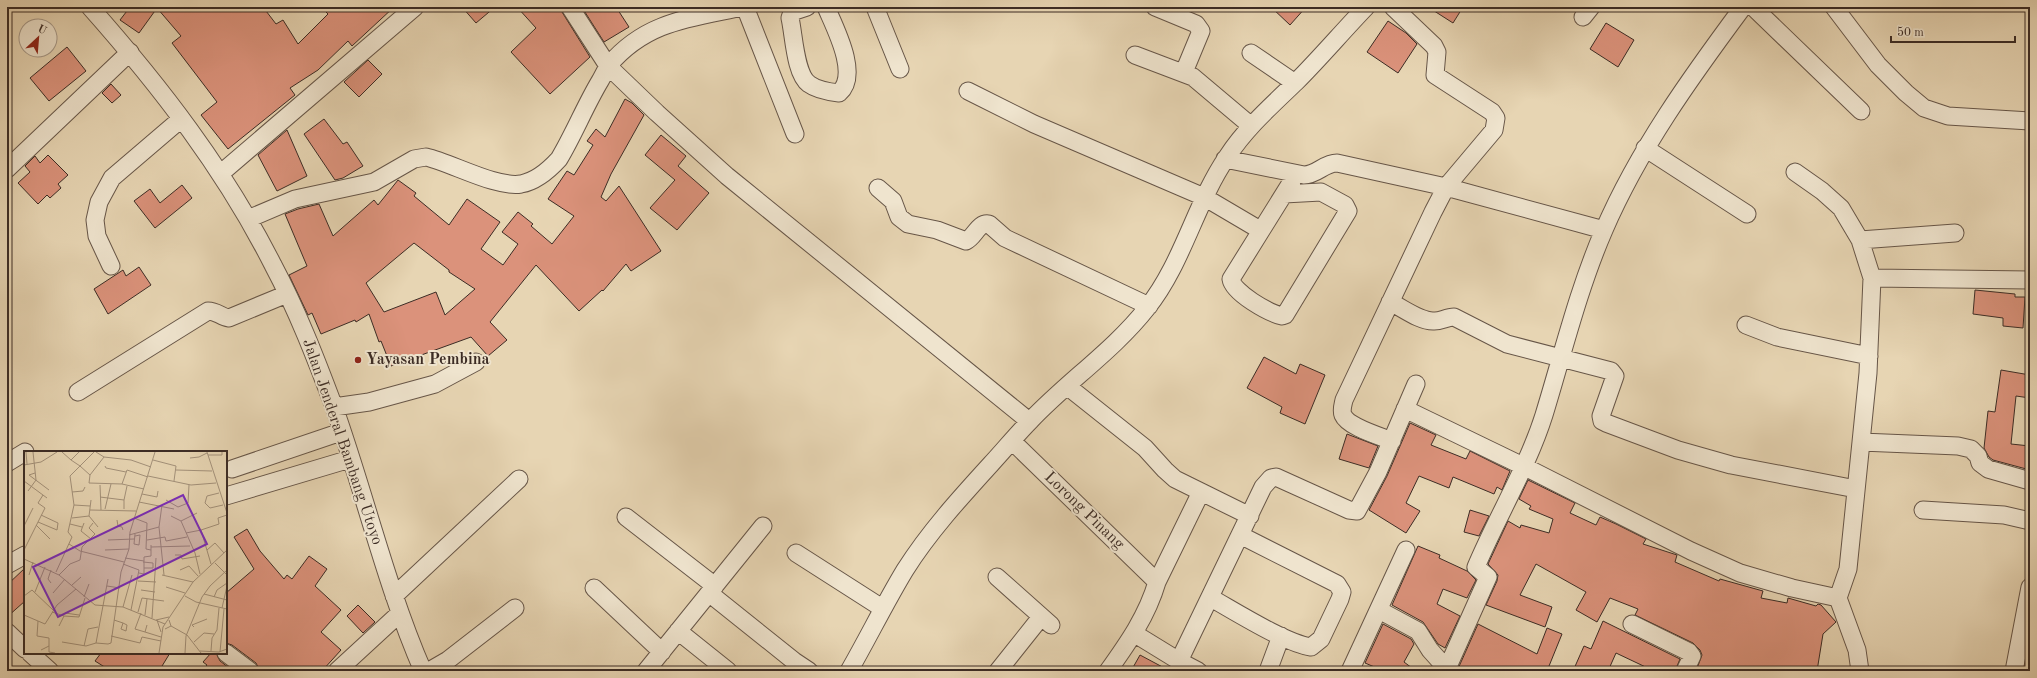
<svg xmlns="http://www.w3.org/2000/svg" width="2037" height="678" font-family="'Old Standard TT',serif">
  <rect width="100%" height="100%" fill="#e7d5b3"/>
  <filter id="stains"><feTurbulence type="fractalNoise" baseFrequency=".005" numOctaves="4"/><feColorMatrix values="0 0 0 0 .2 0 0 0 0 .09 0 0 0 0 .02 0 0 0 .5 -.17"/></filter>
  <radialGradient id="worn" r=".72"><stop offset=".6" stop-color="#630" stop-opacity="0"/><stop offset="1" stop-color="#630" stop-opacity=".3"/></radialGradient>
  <path fill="#db927b" stroke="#3c2c25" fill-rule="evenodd" d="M130,7h133l13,17 7,-4 15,24 30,-30 -7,-7h73l-42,39 -4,-5 -30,29 -28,18 5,7 -67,54 -27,-34 16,-13 -45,-59 9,-7 -24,-28 -18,25 -19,-13z
    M462,7h33l-19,16z
    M517,7h43l2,5 28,45 -40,37 -39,-42 25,-24z
    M587,7h29l13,20 -25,15 -21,-33z
    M1271,7h35l-16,18z
    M1428,7h35l-10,16z
    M1388,21l18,12 11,11 -19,29 -31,-21z
    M1606,23l28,17 -16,27 -28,-18z
    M67,47l19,24 -37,30 -19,-23z
    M368,60l14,14 -23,23 -15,-15z
    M111,84l10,11 -9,8 -10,-10z
    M625,99l7,4 12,12 -33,59 -10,23 5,4 13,-15 42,65 -30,20 -5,-7 -23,27 -1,-1 -23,21 -43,-46 -46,57 17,18 -19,16 -17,-19 -80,29 -10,-25 -2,1 -10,-28 -13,8 -1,-2 -34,14 -9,-21 -4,2 -19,-40 18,-9 -22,-52 13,-5 21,-5 14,32 41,-36 4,5 20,-25 18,13 -2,3 35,29 18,-26 33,23 -19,27 22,16 15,-21 -16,-12 16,-20 15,12 -2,2 21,18 22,-28 -26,-17 19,-28 7,4 19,-30 -6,-4 9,-12 9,8zM414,243l35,27v2l26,17 -30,26 -9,-23 -52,20 -18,-29z
    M324,119l19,25 4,-2 16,24 -20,12 -8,2 -31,-46z
    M287,130l20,46 -30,15 -19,-36z
    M661,135l25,21 -8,10 31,27 -32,37 -27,-22 25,-28 -30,-25z
    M48,155l20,20 -10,9 3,4 -11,10 -3,-3 -9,9 -20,-21 12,-11 -5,-6 10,-10 5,7z
    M182,185l10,13 -37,30 -21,-27 16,-12 10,14z
    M139,267l12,18 -43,29 -14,-25 29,-19 3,6z
    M1975,290l40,4v3h10l-2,31 -20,-2v-8l-30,-4z
    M1264,357l32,17 4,-10 25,11 -20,49 -25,-11 2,-6 -35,-19z
    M2001,370l29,5v23l-14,-2 -5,48 19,2v24l-37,-10 -4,-3 -5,-9 4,-37 7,1z
    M1410,423l26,12 -5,10 35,14 4,-8 40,20 -8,19 -5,-3 -3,7 -41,-17 -4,11 -30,-12 -13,27 14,8 -14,22 -37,-23 18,-34z
    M1347,434l31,12 -9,22 -30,-9z
    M1528,480l47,23 -5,10 26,12 4,-8 16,7 30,15 -3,5 34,11 -2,7 44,19 1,-2 43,12 -2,7 26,5 1,-5 28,8 2,-2 3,1 15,17 -13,12 -6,37h-121l6,-16 -2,-5 -7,-7 -58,-28 3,-6 -28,-11 -13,24 -21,-12 10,-18 -50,-28 -16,31 32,12 -7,20 -59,-22 11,-24 1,-6 -10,-11 20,-43 12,7 1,-3 28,8 4,-14 -24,-10 2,-3 -12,-7z
    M1470,510l19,6 -10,20 -15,-4z
    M247,529l13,22 24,28 3,-4 5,4 17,-23 18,13 -12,17 26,24 -20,22 20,18 -19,21h-62l-4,-8 -24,-18 -6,-2v-50l28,-24 -20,-32z
    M1418,546l22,9 -1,3 28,13 9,9 -9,18 -24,-9 -6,15 23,12 -15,32 -7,-4 -15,-22 -31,-17z
    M25,568v33l-18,16v-32z
    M358,605l17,17 -12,11 -16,-17z
    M1603,621l77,38 -5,12h-21l-38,-18 -8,18h-35l11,-25 7,3z
    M1383,624l28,15 3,5 -10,18 12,9h-32l-19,-8z
    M1478,624l59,30 10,-26 15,6 -15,37h-90z
    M101,653h69l-11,18h-48l-16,-10z
    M211,653h5l4,8 13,10h-31l5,-6 -4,-3z
    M1140,655l30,16h-39z"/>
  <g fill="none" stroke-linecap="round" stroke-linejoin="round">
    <g stroke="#675648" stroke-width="19">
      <path id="minor" d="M90,7c70,79 135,163 183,258 24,45 43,94 61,142 31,87 52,179 89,264
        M570,7l38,59 49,47 70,63 302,245
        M745,7l50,127
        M807,7l-15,5 -2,6c4,17 5,56 19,66 8,6 21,8 30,9 21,-18 -4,-65 -13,-86
        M875,7l25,62
        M1155,7l41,17 5,7 -17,41
        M1753,7l108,104
        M1834,7l44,58 28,28 18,15 24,8 82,5
        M1583,17l8,-10
        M1251,53l44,30
        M1135,55l58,22 57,48
        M968,91l66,33 170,73 56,33
        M1645,148l102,66
        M1225,159l79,16c13,0 20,-12 33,-12l109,24 158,43
        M7,169l123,-117
        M1795,172l27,19 19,17 19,32 12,38 -4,95 -7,69 -13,127 -10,29
        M220,174l195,-167
        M878,188l15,13 6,16 9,7 29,6 29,11c9,-4 12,-19 23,-17l16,14 144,68
        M1284,194l37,-2 24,13 3,6 -63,104 -3,1c-13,-3 -49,-23 -51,-37l61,-98
        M248,219l47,-20 79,-17 40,-23 12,-2c26,6 70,31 95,27 16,-3 28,-14 38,-25 15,-25 26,-53 41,-78 3,-5 6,-12 9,-16 37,-44 82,-47 134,-58
        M1860,240l95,-7
        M111,266l-14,-30 -2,-16 4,-18 13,-24 69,-59
        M1872,278l158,2
        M1390,302c13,6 29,19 43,19 7,1 13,-4 21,-4l53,27 104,27 4,5 -14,40 1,5 4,2 72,27 53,15 125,24
        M1746,325l31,12 92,19
        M1067,386l78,62 20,22 10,9 75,37
        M78,392l130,-81c9,0 13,6 21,7l58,-24
        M334,407l35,-5 66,-18 41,-22
        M1405,409l122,59 164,83 49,22 52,15 46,10
        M1012,441l145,141c-10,34 -29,61 -49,89
        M1392,441c-12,-5 -44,-14 -49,-26 -2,-5 0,-10 1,-15l89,-188 13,-25 48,-57 2,-12 -4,-6 -57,-37 2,-23 -3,-6 -41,-39
        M1861,442l97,4 13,3 7,7 2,7 8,6 42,12
        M7,463l18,-11
        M232,469l109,-37
        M226,496l124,-37
        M1923,510l81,5 26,6
        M626,517l89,69
        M796,553l86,55
        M7,565l18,-10
        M997,577l54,48
        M1157,582l44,-90
        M594,588l68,64
        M709,593l85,68 15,10
        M394,596l125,-117
        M1211,598c25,14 74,45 100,49l10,-8 19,-40 2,-7 -5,-8 -97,-49
        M1838,598l19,52 3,21
        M1379,610l39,21 12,19 17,19
        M1632,624l57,28 3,4 -7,15
        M678,631l50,40
        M7,632l18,17
        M1135,634l44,27 84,-174 8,-9 5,-1 73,33 8,1 21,-39 38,-88
        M30,653l20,18
        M226,653l24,18
        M1179,661l19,10
        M337,671l63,-58
        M429,671l19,-11 67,-52
        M646,671l117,-145
        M849,671c19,-33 36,-68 56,-101 24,-38 55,-72 86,-106 13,-14 26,-30 40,-44 37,-39 83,-70 116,-112 36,-45 48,-104 80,-151 19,-29 44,-51 69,-75 24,-24 46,-50 70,-75
        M998,671l43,-54
        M1268,671l13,-35
        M1350,671l56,-121
        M1446,671l42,-94 -12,-10c21,-50 52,-101 68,-152 19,-62 34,-125 60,-185 35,-81 87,-153 139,-223
        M2014,671l16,-84"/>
    </g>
    <use href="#minor" stroke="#efe4ce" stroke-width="17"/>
  </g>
  <circle fill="#8f2418" stroke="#efe4ce" stroke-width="1.5" cx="358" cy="360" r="4"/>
  <g text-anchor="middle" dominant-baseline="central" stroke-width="4" stroke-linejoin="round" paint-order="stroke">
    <g font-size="16" font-weight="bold" fill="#3c2c25" stroke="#efe4ce" text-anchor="start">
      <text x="366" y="360">Yayasan Pembina</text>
    </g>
    <g font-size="16" fill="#3c2c25" stroke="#efe4ce">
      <text transform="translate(342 442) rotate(71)">Jalan Jenderal Bambang Utoyo</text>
      <text transform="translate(1084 511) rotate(44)">Lorong Pinang</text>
    </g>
  </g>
  <g transform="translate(24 451)">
    <rect width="203" height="203" fill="#e7d5b3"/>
    <path fill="none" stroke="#a3917a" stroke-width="1" d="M2,1l1,12M38,1l9,8 8,-8M72,1l8,5 27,3 20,7M183,1l20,61M184,4h14v-3M80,6l-14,18 -1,8 33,1 22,5M166,7l9,-1 8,-4M47,9l9,6 14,-14M129,9l23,6 -2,15M0,14l17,-3 16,-10M81,15l1,2 20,4M152,19l36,1M11,22l-6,2 20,15M124,25l43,9 25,-2M0,30l23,17M98,33l5,-14 21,7M76,34l1,25M4,40l8,-11 -3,-28M48,41l11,-1 2,-4M195,42l-12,3 -2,7 5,5 13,-3M118,43l15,3 1,-6M76,46l24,3v9M100,49l3,-14M142,49l12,7 10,-4 1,-18M115,51l35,7M50,54l16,1M138,54l-3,22 5,48M81,58l6,-25M66,59l46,1M65,65l9,11M147,65l10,5 14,32 5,21M48,67l17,-2 2,-16M110,67l13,5 -1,26 5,1M93,69l1,6 4,1 1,3M157,70l16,-8M14,71l19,8 1,-7 -17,-8M60,72l-3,8 10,8M46,73l12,3M12,74l14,14M0,75l9,-18M162,82l15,-3M105,84l30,-8M111,85l5,-1 -1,10 -5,-1 1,-10M84,89l26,-1M123,89l18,-3 1,4 21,-4M45,93l11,7 44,11M127,96l39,-1M0,99l21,-42 -7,-5 5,-8M81,99l24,-1M183,99l8,-7 9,10M151,104h6l1,4 18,-3M101,107l19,3M0,108l35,16 36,30 28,2 42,17M119,111l10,1v5h-9M191,112l12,12M99,113l16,6 -8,40M187,113l-10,-34 18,-6 -1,-6 9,-3M27,119l-3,9 3,4M156,119l9,-4 9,10M32,121l16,-35 -4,-5 6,-27 -4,-29 10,-10 10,9M115,122l5,1v-17l7,-1v-11M5,124l4,-13M35,124l11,-11 10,-4 2,-13 13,-13 -6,-6 4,-5M138,124l31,7M84,128l-12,64 12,1 3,-1 10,-71 8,-23 1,-17 25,-80M114,130l18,1M48,134l9,-8M83,135l13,2M142,136l19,6M117,139l14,2M11,141l10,-25M29,142l12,-14M180,143l23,6M0,145l8,-6 21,20M161,145l11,6 31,7M60,146l5,-13M190,146l3,-7 10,-7M99,156l9,-32M198,157l5,-22M28,161l12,4 -5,10M114,161l4,-14 22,3M41,162l14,2M117,162l-6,16 10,3M0,164l21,9 12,-19 19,-16M121,164l2,-16M40,165l15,1 6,-19M128,167l4,-60M90,169l9,3 4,2 -1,6 -5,-2 2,-6M132,169l13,-3M133,169l4,12M14,170l-1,15 12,2v8M123,174l-2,7 16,5M147,175l16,9 14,18M170,176l-2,-2 15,-6M141,178l6,-3 -2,-6M87,185l29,7 2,-6 19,4M38,191l24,4 10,-3M170,191l10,-9 10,1M60,195l4,-17 10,-2M17,199l8,-4v6l6,1M176,200l19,1 8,-3M187,200l1,-13 5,-8 2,-22M196,201l4,-43M135,202l4,-26 30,-45 34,-32M161,202l1,-17 16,-39 8,-11 17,-16"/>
    <path fill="#7b2cbf" fill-opacity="0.15" stroke="#7b2cbf" stroke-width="2" d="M159,44l24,49 -149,73 -25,-50z"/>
    <rect width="203" height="203" fill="none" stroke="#3c2c25" stroke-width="2"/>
  </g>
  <rect width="2037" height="678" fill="none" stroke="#e7d5b3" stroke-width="24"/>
  <rect x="8" y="8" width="2021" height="662" fill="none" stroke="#3c2c25" stroke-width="2"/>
  <rect x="12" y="12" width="2013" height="654" fill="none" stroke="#3c2c25"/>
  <g transform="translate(38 38) rotate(26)"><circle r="19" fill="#efe4ce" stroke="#a79a8a"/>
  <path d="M0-3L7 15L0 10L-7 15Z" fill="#8f2418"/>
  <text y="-6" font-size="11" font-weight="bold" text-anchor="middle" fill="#3c2c25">U</text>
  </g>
  <path d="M1891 36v6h124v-6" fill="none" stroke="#3c2c25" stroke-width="2"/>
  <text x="1897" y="36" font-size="12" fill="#3c2c25" stroke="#efe4ce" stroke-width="3" paint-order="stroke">50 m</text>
  <rect width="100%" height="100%" filter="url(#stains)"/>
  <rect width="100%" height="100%" fill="url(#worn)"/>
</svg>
